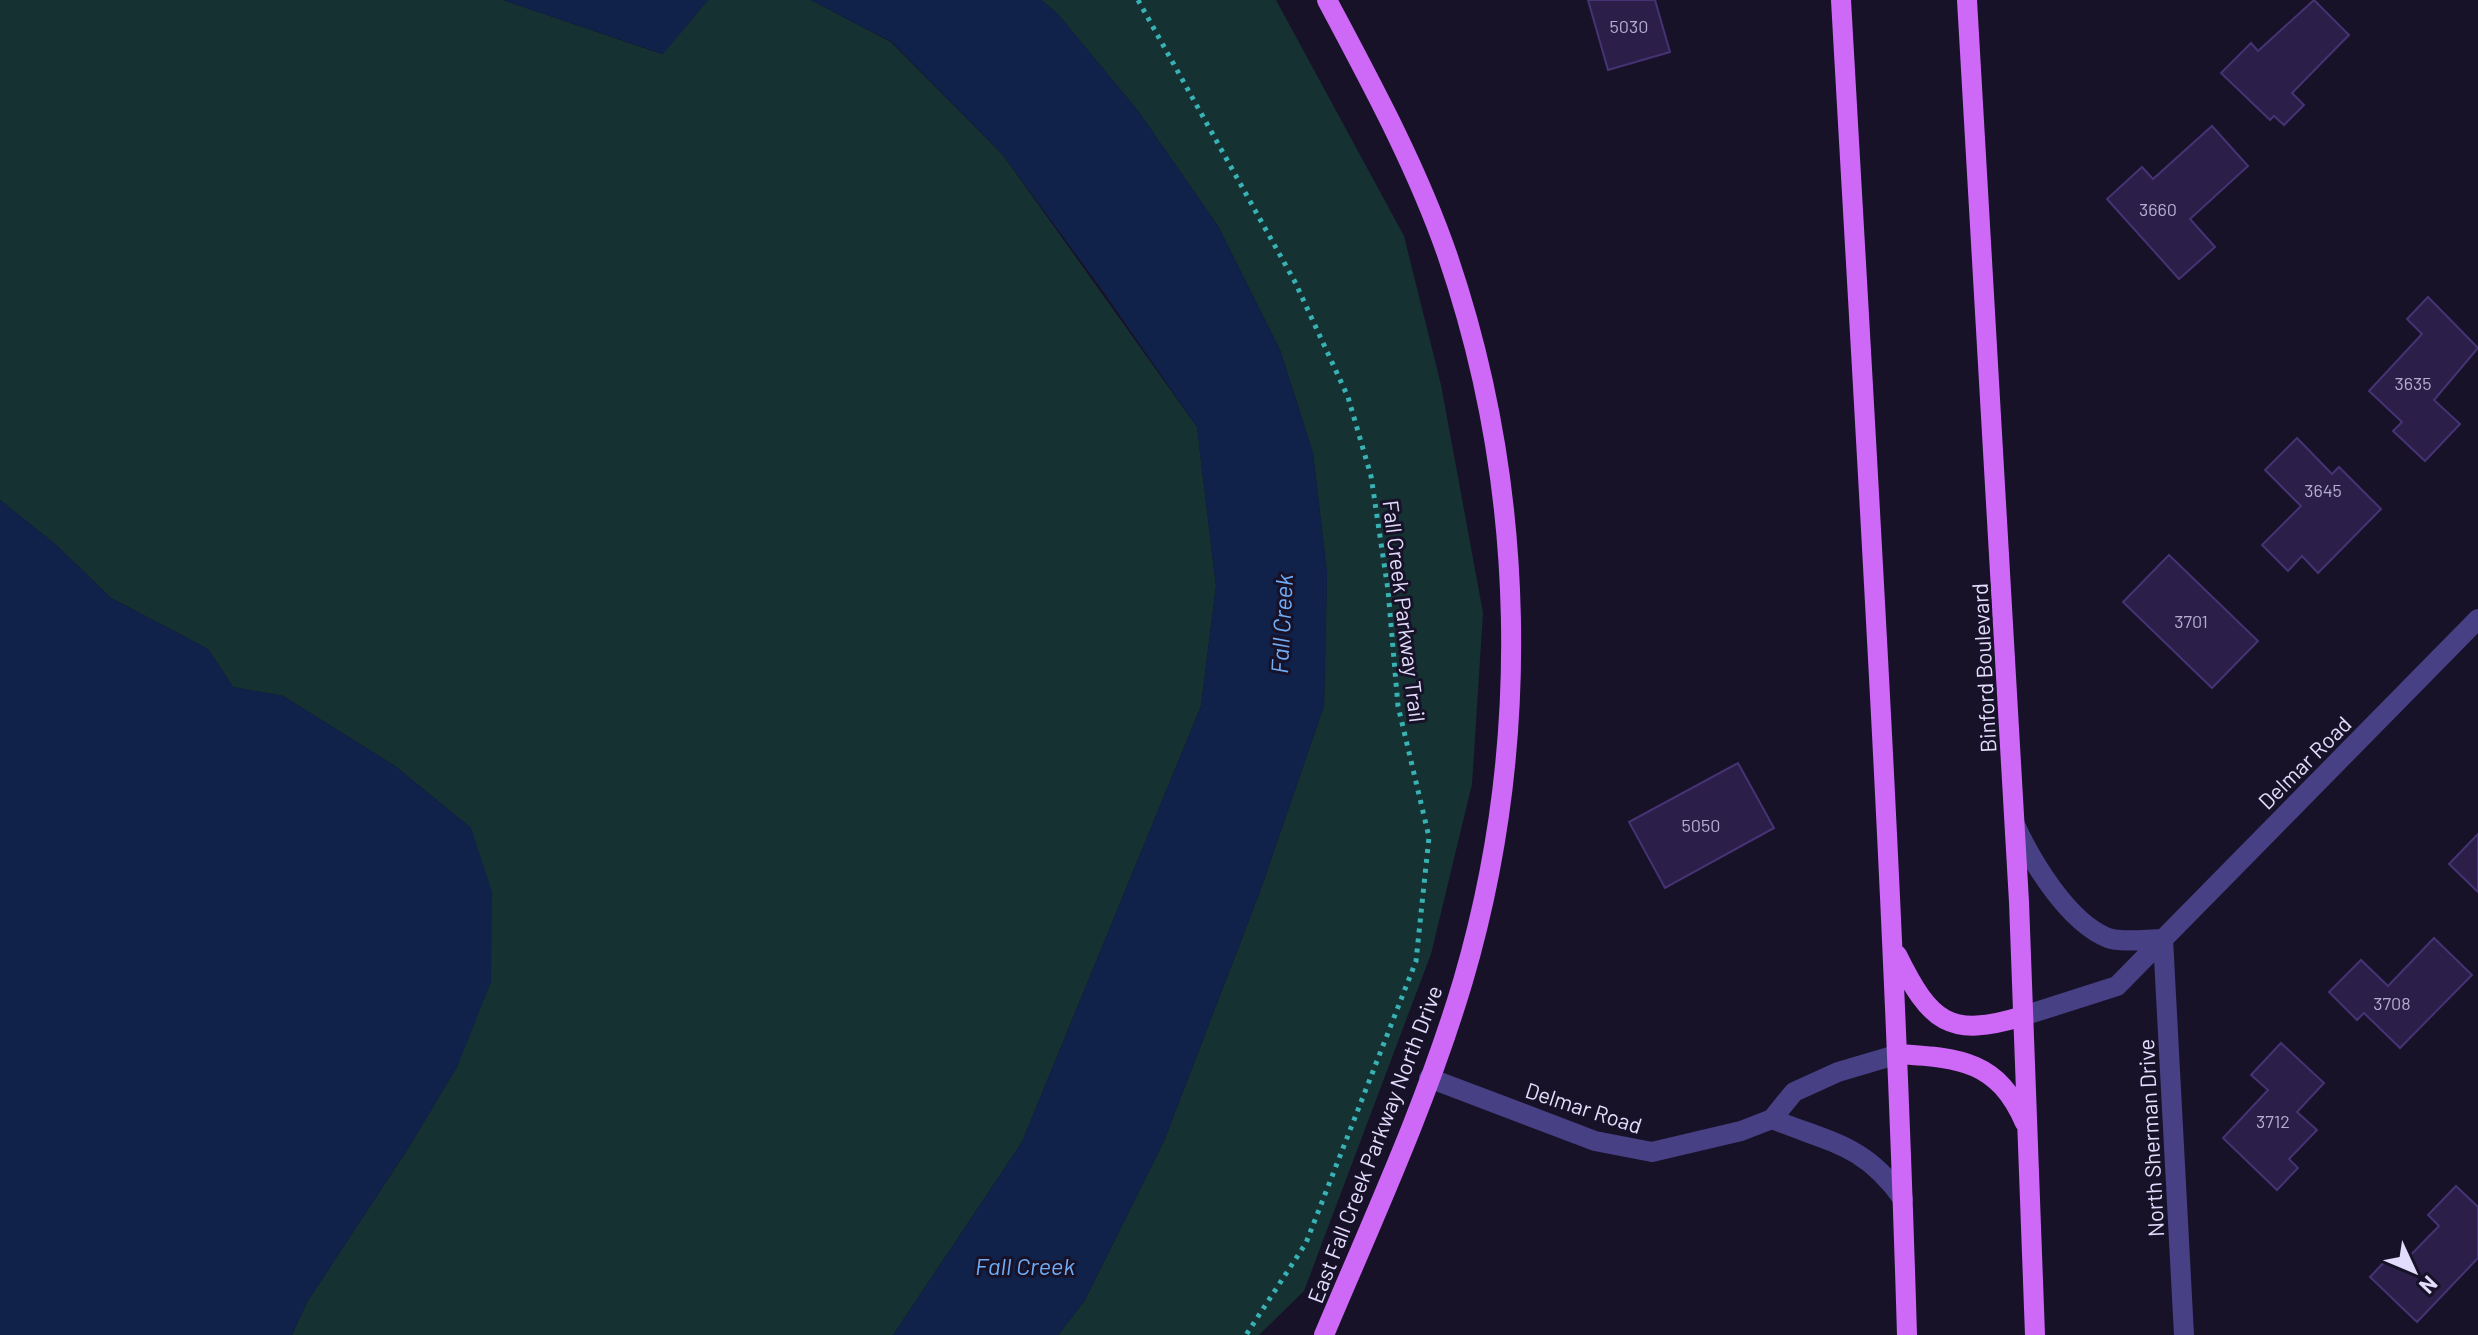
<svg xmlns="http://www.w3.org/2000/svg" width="2478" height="1335" font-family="Barlow,sans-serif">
  <rect width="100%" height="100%" fill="#181229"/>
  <path fill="#153132" d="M0,0h503l159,54 46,-54h103l80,42 112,113 194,272 19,159 -15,120 -179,436 -129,193h-601l15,-33 102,-155 49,-82 13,-237 -76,-62 -112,-70 -50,-9 -25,-38 -97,-51 -56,-54 -55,-44z
    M1041,0h235l128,236 37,149 42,228 -11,171 -41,170 -127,337 -45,44h-201l27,-35 79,-159 95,-247 65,-188 3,-133 -14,-120 -33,-103 -62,-124 -80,-115 -81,-98z"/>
  <path fill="#10214a" d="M503,0h205l-45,54z
    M811,0h230l16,13 81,98 80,115 62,124 33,103 14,120 -3,133 -65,188 -95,247 -79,159 -27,35h-165l129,-193 179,-436 15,-120 -19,-159 -92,-133 -102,-139 -111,-113z
    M0,500l55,44 56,54 97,51 25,38 50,9 112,70 76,62 21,64 -1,90 -33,83 -49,82 -102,155 -15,33h-292z"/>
  <path fill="#2b1f49" stroke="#453373" stroke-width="2" d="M1588,0h67l15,52 -62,18z
    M2314,0l35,35 -57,58 12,12 -20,20 -10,-9 -4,4 -49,-47 30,-30 7,8z
    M2212,126l36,40 -58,53 25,28 -36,32 -72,-80 35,-32 11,12z
    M2428,297l50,51 -44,52 26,24 -35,37 -32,-30 9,-9 -33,-31 53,-57 -15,-15z
    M2297,438l35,36 7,-7 42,42 -63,64 -16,-17 -14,15 -26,-26 39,-39 -36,-36z
    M2169,555l89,86 -46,47 -89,-86z
    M1738,763l36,65 -109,60 -36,-66z
    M2478,834v58l-29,-28z
    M2434,938l38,37 -72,73 -36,-35 -7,7 -28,-28 32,-32 27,26z
    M2281,1043l43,40 -27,29 20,18 -28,29 9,9 -21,22 -54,-52 45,-48 -17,-15z
    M2456,1186l22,21v51l-61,64 -47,-45 19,-20 10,10 40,-41 -11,-11z"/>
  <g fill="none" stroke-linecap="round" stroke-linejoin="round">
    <path stroke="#38b2b5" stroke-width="5" stroke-dasharray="4 6" stroke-linecap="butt" d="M1138,0l157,282 53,115 23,79 17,114 10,116 31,131 -13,124 -110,282 -60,92"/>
    <path stroke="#484085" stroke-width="20" d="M2015,825c17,37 53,97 93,113 14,5 40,1 55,1
      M2163,939l21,396
      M2023,1016l94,-30 361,-367
      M1429,1078l166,63 57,11 89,-21 31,-12 22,-27 44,-20 61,-18
      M1772,1119c59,24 92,25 131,80"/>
    <path stroke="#cd69f6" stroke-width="20" d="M1841,0c25,445 53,889 66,1335
      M1967,0l52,902 16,433
      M1897,955c33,67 52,84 126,61
      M1899,1054c62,4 99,7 126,69
      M1324,1335c49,-116 103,-233 139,-354 69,-235 64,-494 -16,-727 -31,-89 -76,-171 -120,-254"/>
  </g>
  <g text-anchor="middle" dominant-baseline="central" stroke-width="6" stroke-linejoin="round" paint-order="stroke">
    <g font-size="18" fill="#b4add0">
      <text x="1629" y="26">5030</text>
      <text x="2158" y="209">3660</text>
      <text x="2413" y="383">3635</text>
      <text x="2323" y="490">3645</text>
      <text x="2191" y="621">3701</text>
      <text x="1701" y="825">5050</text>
      <text x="2392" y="1003">3708</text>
      <text x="2273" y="1121">3712</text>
    </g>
    <g font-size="22" fill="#e2dcfd" stroke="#181229">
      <text transform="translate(1405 611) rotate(83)">Fall Creek Parkway Trail</text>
      <text transform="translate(1983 668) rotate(-93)">Binford Boulevard</text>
      <text transform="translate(2304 762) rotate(-45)">Delmar Road</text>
      <text transform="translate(1584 1107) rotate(18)">Delmar Road</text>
      <text transform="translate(2150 1138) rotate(-93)">North Sherman Drive</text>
      <text transform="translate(1374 1144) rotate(-69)">East Fall Creek Parkway North Drive</text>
    </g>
    <g font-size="24" font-style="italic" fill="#70adf7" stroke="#181229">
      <text transform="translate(1281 624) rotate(-87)">Fall Creek</text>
      <text x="1025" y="1265">Fall Creek</text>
    </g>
  </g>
  <g transform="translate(2414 1271) rotate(134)" stroke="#181229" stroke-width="6" paint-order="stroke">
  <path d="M0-6L14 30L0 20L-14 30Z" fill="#e2dcfd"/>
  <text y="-12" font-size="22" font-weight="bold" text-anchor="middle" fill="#e2dcfd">N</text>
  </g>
</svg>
